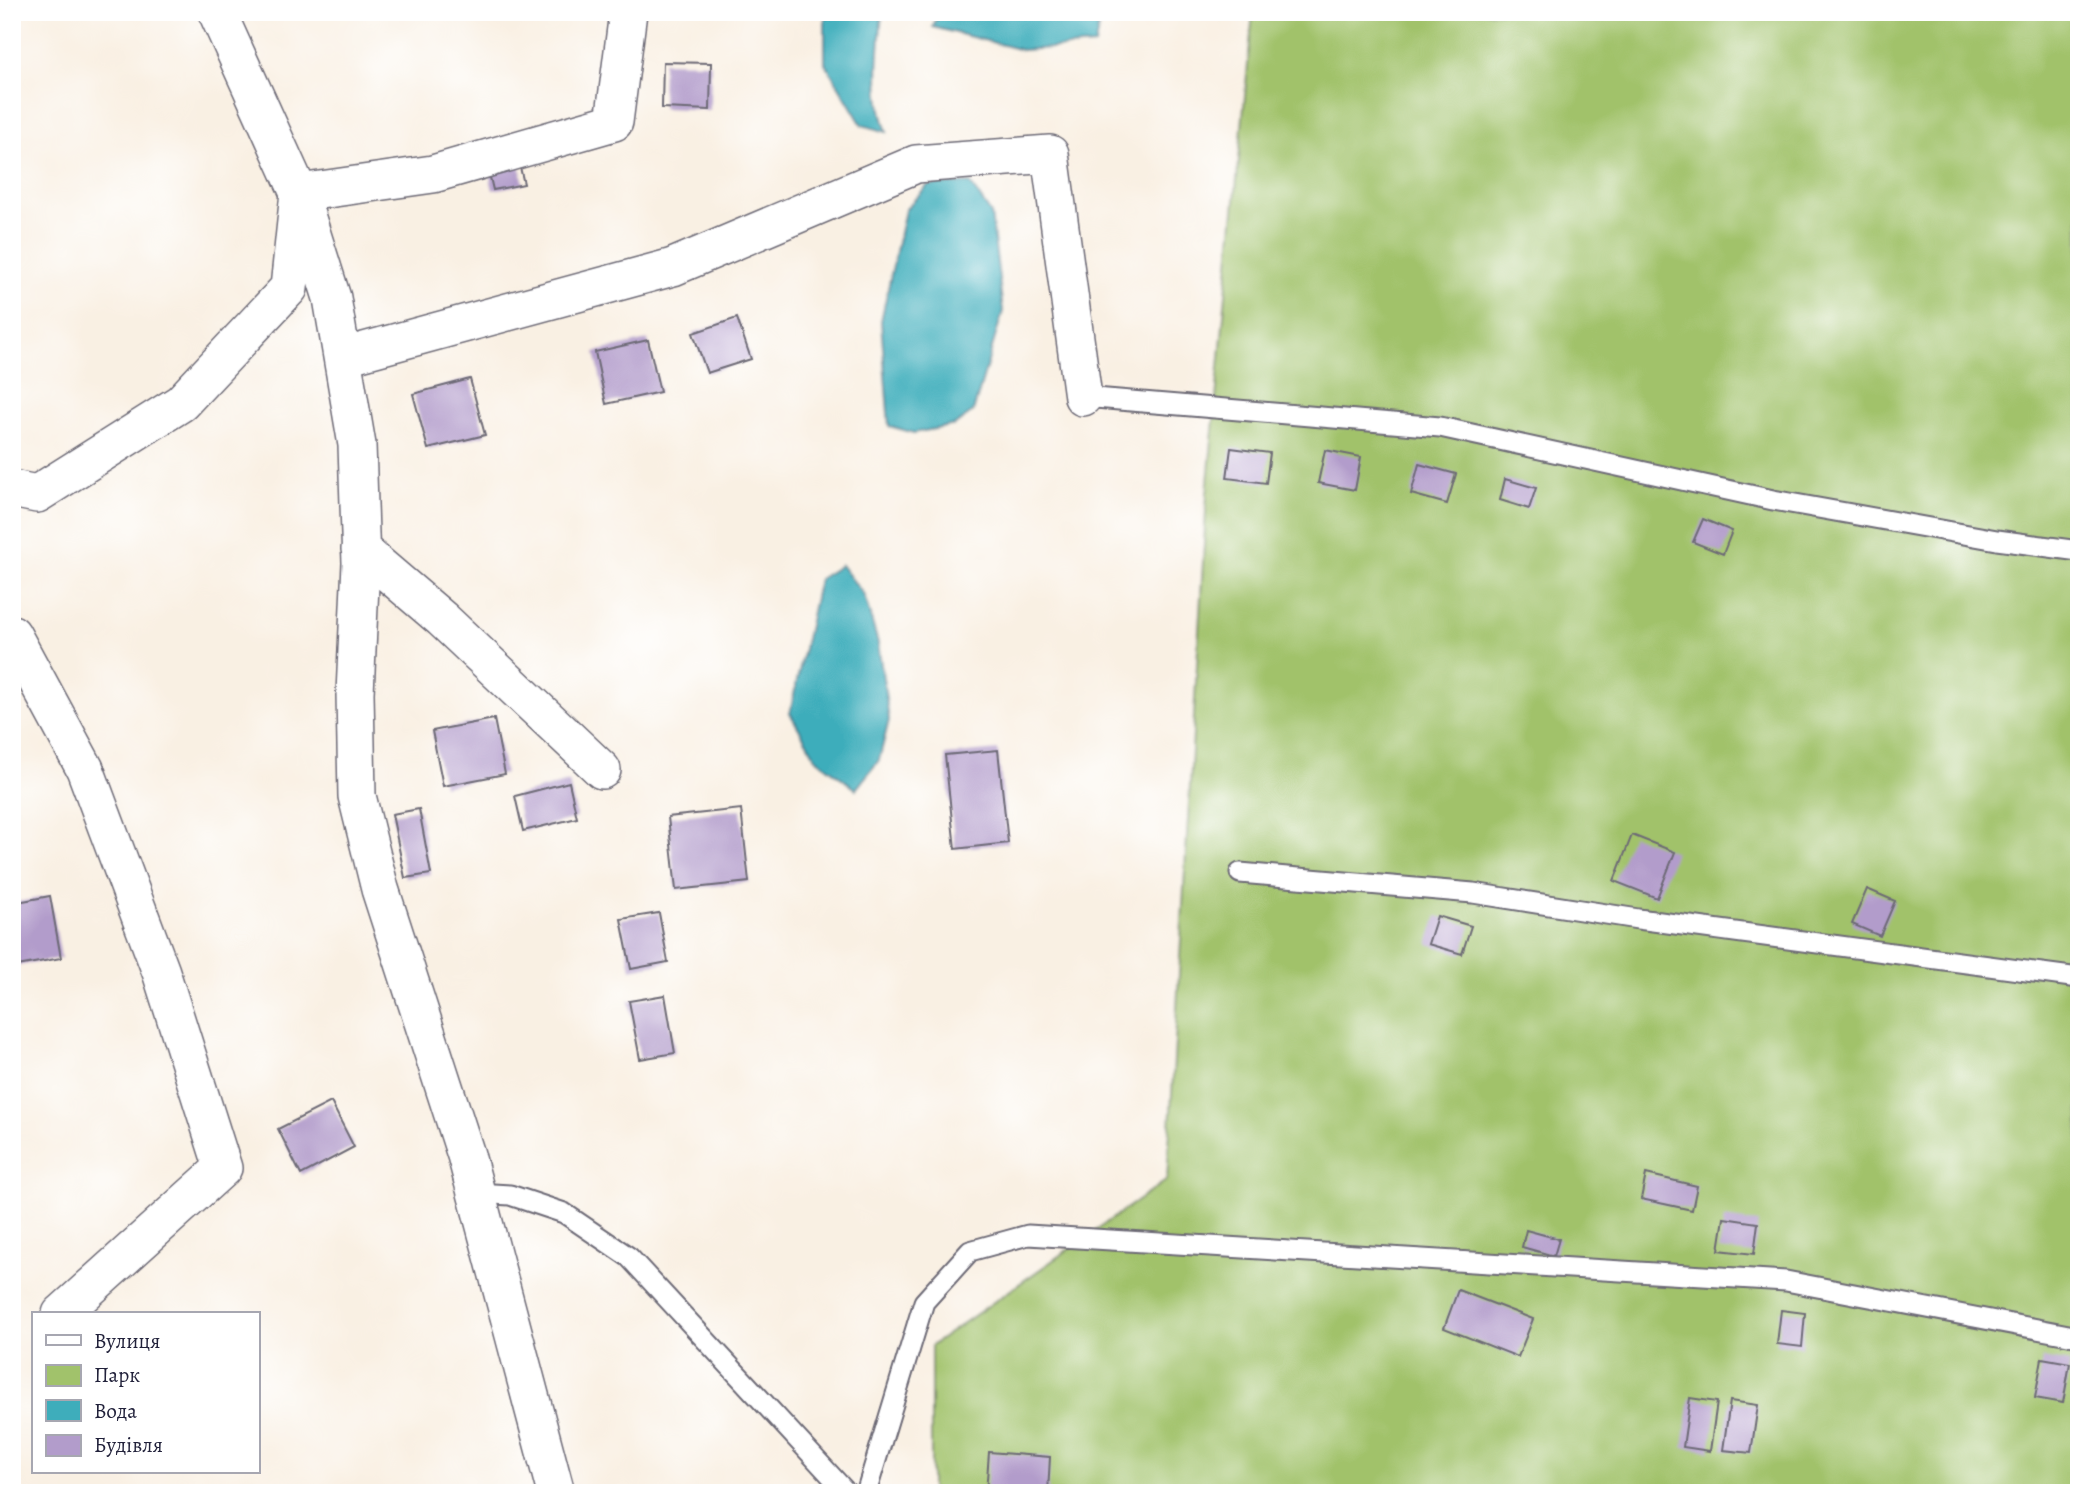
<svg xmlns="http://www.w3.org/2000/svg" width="2091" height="1505" font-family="Alegreya,serif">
  <rect width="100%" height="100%" fill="#fff"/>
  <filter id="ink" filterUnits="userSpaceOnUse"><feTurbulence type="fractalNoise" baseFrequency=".0143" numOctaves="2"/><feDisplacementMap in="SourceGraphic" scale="14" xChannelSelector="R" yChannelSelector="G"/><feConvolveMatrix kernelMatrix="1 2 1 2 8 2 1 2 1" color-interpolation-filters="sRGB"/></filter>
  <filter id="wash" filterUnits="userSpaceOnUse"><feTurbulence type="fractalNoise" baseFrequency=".00686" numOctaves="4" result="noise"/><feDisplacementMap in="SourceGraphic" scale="28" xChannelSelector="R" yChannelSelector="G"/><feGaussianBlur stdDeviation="1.57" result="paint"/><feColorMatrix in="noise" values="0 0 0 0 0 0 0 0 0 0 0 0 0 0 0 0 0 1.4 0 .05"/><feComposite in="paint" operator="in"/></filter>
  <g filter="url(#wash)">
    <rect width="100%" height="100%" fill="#f9f0e3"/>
    <path fill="#a1c26b" stroke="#627253" stroke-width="2" d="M1253,12h826v1481h-1148v-147l236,-166 40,-687z"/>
    <path fill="#3eadbb" stroke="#30687b" stroke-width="2" d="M825,12h57c-3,40 -9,82 5,120l-25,-7 -37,-62z
      M939,12h162l-6,33 -73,5 -89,-23z
      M970,183l21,31 12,97 -30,101 -18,13 -41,8 -25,-7 -8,-105 24,-111 23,-25z
      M841,565l23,30 14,48 11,77 -10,40 -23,29 -40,-31 -26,-45 29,-134z"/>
    <g id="blocks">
      <path fill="#b29ccb" d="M663,62l48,1 -1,47 -48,-2z
        M519,163l5,21 -31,6 -5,-21z
        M737,318l14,41 -44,14 -14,-40z
        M648,340l12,52 -54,12 -11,-52z
        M470,379l15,56 -57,14 -15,-55z
        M1231,448l39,5 -4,30 -39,-5z
        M1325,450l36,7 -6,33 -37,-7z
        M1419,464l37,10 -9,30 -36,-10z
        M1505,479l31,9 -7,21 -29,-9z
        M1703,519l29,12 -9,23 -30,-12z
        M494,719l11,55 -62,12 -11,-55z
        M998,750l10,93 -53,6 -10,-94z
        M569,782l8,36 -54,13 -8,-35z
        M419,809l12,65 -26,4 -13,-64z
        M741,809l8,73 -73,8 -8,-73z
        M1632,835l43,17 -18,46 -43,-17z
        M1867,889l28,12 -15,35 -28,-12z
        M50,896l11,62 -49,9v-64z
        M659,913l9,49 -37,7 -10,-50z
        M1437,916l34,10 -9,28 -34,-10z
        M665,995l10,58 -35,6 -11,-58z
        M331,1102l23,45 -53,28 -23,-46z
        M1646,1174l51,12 -5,24 -51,-11z
        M1724,1218l34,5 -4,31 -35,-4z
        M1526,1230l33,9 -5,17 -32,-9z
        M1458,1290l75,29 -15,38 -74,-29z
        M1781,1310l24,3 -3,34 -25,-3z
        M2042,1358l28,5 -7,40 -28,-5z
        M1690,1398l27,4 -7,49 -27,-4z
        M1730,1401l28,4 -7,48 -28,-3z
        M989,1452l61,5 -2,36h-62z"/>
    </g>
  </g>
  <g filter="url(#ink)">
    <use href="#blocks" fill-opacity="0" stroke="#6d6a76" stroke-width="2"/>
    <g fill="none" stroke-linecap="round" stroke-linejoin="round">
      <g stroke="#6d6a76" stroke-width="23">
        <path id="lane" d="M1083,397l357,30 333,73 224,40 82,11
          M1240,873l233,20 165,26 441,59
          M476,1193l34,2 54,18 65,44 218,236
          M866,1493l58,-191 46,-51 58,-16 758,46 293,56"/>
      </g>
      <g stroke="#6d6a76" stroke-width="40">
        <path id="street" d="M217,12l82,181 33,105 25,147 4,118 -6,130 2,103 23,93 86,266 90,338
          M342,357l331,-90 243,-103 134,-10 33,243
          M12,489l25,5 144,-91 108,-115 10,-95 134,-19 181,-52 14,-110
          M360,549l82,70 160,151
          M12,634l73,135 76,203 62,196 -162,146"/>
      </g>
      <use href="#lane" stroke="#fff" stroke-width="19"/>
      <use href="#street" stroke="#fff" stroke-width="37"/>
    </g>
  </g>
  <rect width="2091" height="1505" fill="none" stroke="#fff" stroke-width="42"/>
  <rect x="32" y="1312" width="228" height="161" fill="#ffffff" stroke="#a7a7b1" stroke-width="2"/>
  <rect x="46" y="1335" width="35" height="10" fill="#ffffff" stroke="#a7a7b1" stroke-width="2"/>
  <text x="94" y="1348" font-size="21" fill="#22223b">Вулиця</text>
  <rect x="46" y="1365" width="35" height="21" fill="#a1c26b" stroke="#a7a7b1" stroke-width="2"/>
  <text x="94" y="1382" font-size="21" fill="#22223b">Парк</text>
  <rect x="46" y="1400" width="35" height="21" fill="#3eadbb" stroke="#a7a7b1" stroke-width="2"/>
  <text x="94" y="1418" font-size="21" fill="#22223b">Вода</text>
  <rect x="46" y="1435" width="35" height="21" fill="#b29ccb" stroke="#a7a7b1" stroke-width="2"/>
  <text x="94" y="1452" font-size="21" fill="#22223b">Будівля</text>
</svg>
